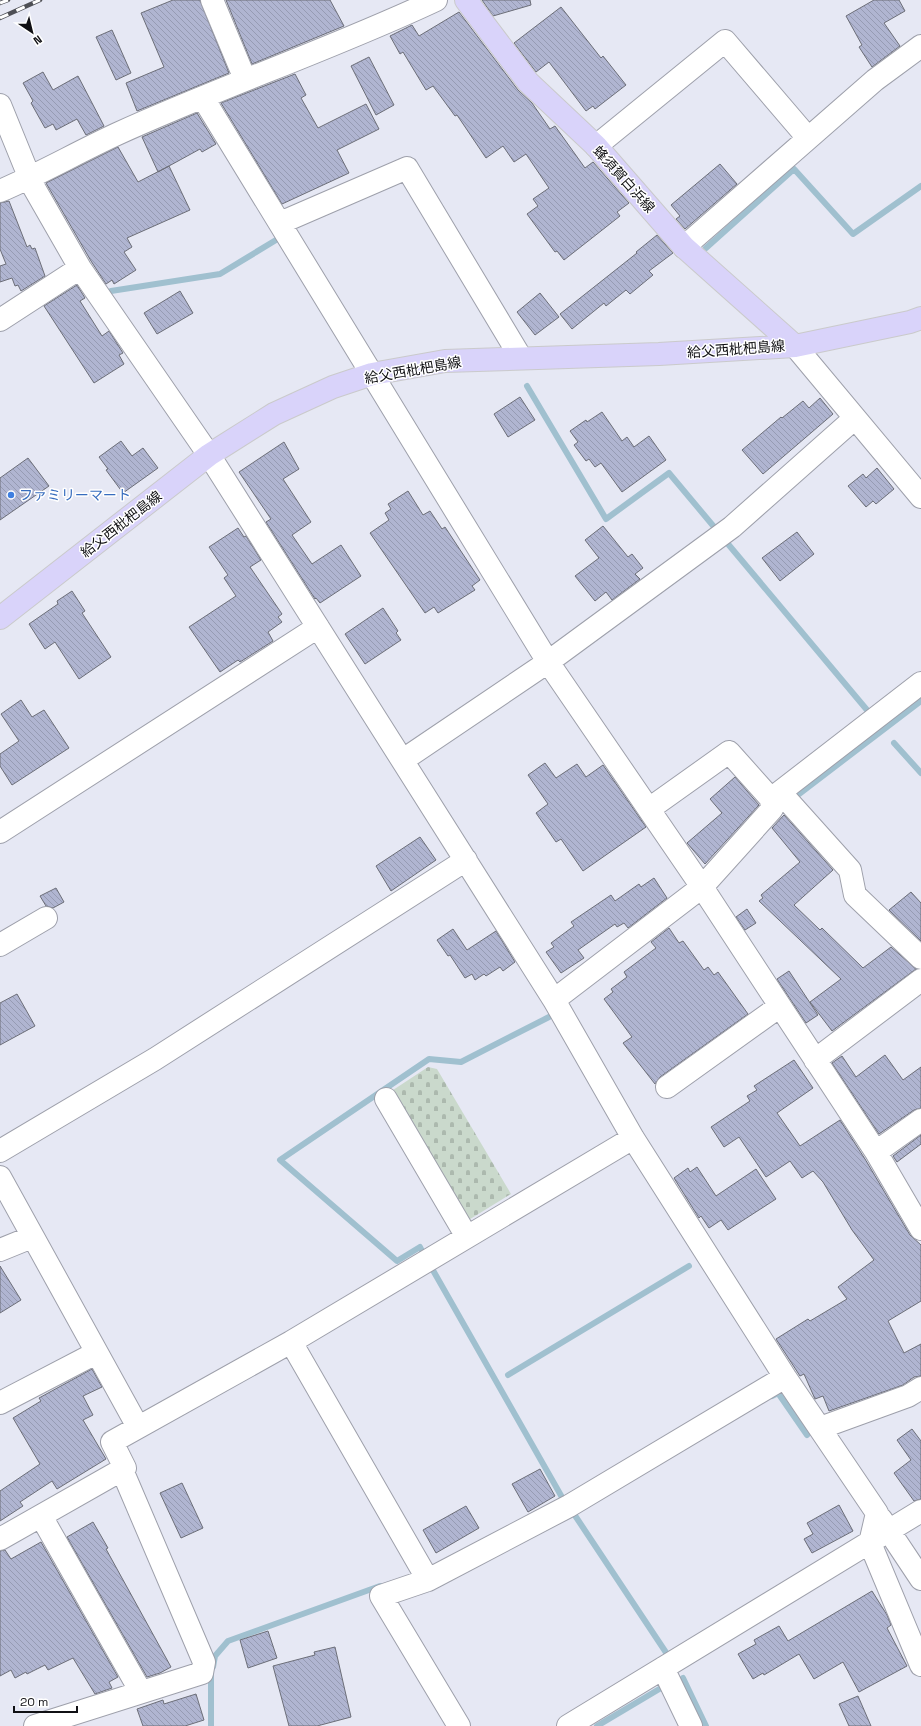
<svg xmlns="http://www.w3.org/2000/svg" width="921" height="1726" font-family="'Space Grotesk','Noto Sans JP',sans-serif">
  <defs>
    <pattern id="cemetery-stones" width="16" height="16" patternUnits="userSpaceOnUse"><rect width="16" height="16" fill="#cad9cc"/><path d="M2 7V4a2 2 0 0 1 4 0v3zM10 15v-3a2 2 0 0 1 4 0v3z" fill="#acb9ae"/></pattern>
    <pattern id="building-back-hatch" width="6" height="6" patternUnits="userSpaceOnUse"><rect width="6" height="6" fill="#b0b5d1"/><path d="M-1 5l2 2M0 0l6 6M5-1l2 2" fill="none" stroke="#969bb3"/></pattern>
  </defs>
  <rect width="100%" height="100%" fill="#e6e8f4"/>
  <path fill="url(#cemetery-stones)" d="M428,1067l9,2 74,125 -44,27 -77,-129z"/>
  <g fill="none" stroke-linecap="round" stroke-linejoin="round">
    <path stroke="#a0c0cf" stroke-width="6" d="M706,248l88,-79 59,65 68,-48
      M111,291l109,-17 56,-34
      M527,386l79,133 63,-46 46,55
      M728,544l139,166
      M894,743l27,30
      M799,794l122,-93
      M422,1251l-2,-4 -23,14 -117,-101 149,-101 32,3 88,-45
      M430,1265l133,234
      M508,1375l181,-109
      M772,1396l6,-3 29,42
      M572,1511l95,143
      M213,1667l2,-11 13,-15 152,-55
      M211,1671v55
      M683,1678l23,48
      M597,1726l64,-38"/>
  </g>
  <path fill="url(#building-back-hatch)" stroke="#6c6e78" d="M173,0h27l29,73 -92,38 -11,-28 38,-16 -23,-54z
    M226,0h104l14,26 -92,38z
    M482,0h48l1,5 -38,11z
    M874,0h25l6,11 -21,12 16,23 -28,21 -13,-20 3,-2 -16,-29z
    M561,7l40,51 2,-2 23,29 -31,24 -2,-3 -7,5 -37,-49 -13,10 -22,-29z
    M459,12l59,78 14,13 18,26 5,-3 30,42 8,-6 36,41 -12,9 3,4 -56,44 -7,-9 -2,1 -28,-38 11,-8 -5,-7 16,-11 -23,-34 -12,8 -11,-16 -17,12 -29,-43 -2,1 -22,-30 -7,4 -23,-38 -3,2 -10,-18 22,-11 7,11z
    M112,30l19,43 -15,7 -20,-43z
    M369,57l25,48 -18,10 -25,-49z
    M43,72l10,18 25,-14 26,50 -18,9 -9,-16 -21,11 -3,-6 -8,4 -14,-25 2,-2 -10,-18z
    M295,74l11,21 -5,3 17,30 48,-24 13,25 -42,21 12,23 -67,31 -61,-101z
    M197,113l19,31 -14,8 -2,-3 -42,23 -16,-35z
    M118,147l20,35 31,-16 21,44 -63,28 5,9 -8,5 12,18 -22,14 -2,-4 -6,4 -15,-23 -45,-78z
    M720,164l17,20 -52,45 -9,-10 4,-3 -9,-11z
    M9,201l18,46 3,-2 2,4 3,-1 10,28 -24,15 -3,-6 -3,1 -3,-8 -12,4v-16l6,-2 -6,-15v-46z
    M657,235l16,18 -24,18 4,4 -23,19 -4,-4 -20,16 -2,-3 -32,26 -12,-15 77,-61 -1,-1z
    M77,285l8,13 -5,3 22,35 7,-5 14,22 -4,2 5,9 -30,19 -50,-77z
    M180,291l13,22 -36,21 -13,-21z
    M540,293l19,24 -24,18 -18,-23z
    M520,397l15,23 -27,17 -14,-23z
    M820,398l13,16 -70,60 -21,-24 39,-33 1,1 21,-17 6,7z
    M602,412l20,29 5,-4 7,10 15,-11 17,24 -44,32 -21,-29 -6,4 -6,-8 -3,2 -12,-16 4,-3 -8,-11 16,-11 1,2z
    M121,441l11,15 11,-8 15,20 -35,25 -17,-23 2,-1 -9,-12z
    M284,442l15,27 -16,10 28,43 -19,13 20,29 29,-19 20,31 -41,27 -4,-5 -1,1 -49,-77 5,-3 -32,-47z
    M28,458l21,28 -49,34v-42z
    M877,468l17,21 -18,15 -3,-3 -7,6 -18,-21 15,-12 3,4z
    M408,491l15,24 7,-4 12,18 3,-2 35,53 -8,6 3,4 -37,23 -4,-6 -9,6 -55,-80 19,-13 -4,-7 6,-4 -3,-5z
    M603,526l25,31 4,-3 11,14 -8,6 5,5 -28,21 -6,-8 -11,9 -20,-25 24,-18 -14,-18z
    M238,528l6,9 2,-1 15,24 -11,7 32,47 -4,3 4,5 -14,10 5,9 -33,21 -2,-2 -18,12 -31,-45 47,-31 -12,-18 4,-3 -19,-28z
    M797,532l17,22 -34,27 -18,-23z
    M72,591l13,20 -3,2 29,44 -32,22 -24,-37 -10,7 -16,-25 29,-20 -1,-3z
    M383,608l15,23 -2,2 5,7 -36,24 -20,-30z
    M21,700l11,17 12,-7 25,38 -57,37 -12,-19v-12l19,-13 -18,-27z
    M545,763l11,15 21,-14 9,13 17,-12 43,62 -63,44 -22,-32 -5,3 -20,-29 12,-9 -20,-29z
    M735,777l24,28 -54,59 -18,-21 35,-30 -12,-14z
    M784,815l49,55 -39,35 26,25 2,-2 41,40 28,-21 25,22 -84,62 -22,-29 31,-23 -82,-78 4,-3 -2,-3 39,-33 -28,-34z
    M420,837l16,23 -45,31 -15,-25z
    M654,878l13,20 -39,30 -4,-5 -7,4 -2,-3 -37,26 6,8 -23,15 -15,-21 8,-5 -3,-4 23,-17 -3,-4 40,-27 4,6 24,-17 2,3z
    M56,888l8,14 -11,6 -7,-2 -6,-10z
    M911,892l10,11v38l-32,-31z
    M747,909l9,14 -11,7 -9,-13z
    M669,928l10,15 4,-2 21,29 4,-3 6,8 4,-3 30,42 -88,63 -5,7 -32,-41 9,-6 -28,-38 9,-7 -2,-3 16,-12 -3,-5 32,-24 -5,-6z
    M453,929l14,21 29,-19 19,31 -12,9 -3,-4 -14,9 -2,-2 -9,6 -3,-6 -7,4 -15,-23 -2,1 -11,-16z
    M789,971l29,44 -12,8 -29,-44z
    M17,994l18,32 -35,19v-42z
    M885,1055l18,25 18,-13v41l-7,2 -35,24 -47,-71 10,-7 14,21z
    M794,1060l19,28 -36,25 23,33 40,-26 25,39 45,76 11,10v56l-33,20 16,32 17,-9v32l-7,1 -11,8 -74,26 -6,-15 -8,3 -11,-25 -4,2 -24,-37 32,-20 2,2 37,-22 -9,-12 36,-27 -22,-30 -29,-48 -10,-11 -11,7 -12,-17 -24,16 -27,-40 -15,10 -13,-20 39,-26 -3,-5 10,-6 -3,-4z
    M921,1135v9l-24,18 -4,-6z
    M697,1167l19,29 40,-27 20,30 -48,31 -7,-10 -12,8 -8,-12 -2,2 -25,-40 14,-10 2,4z
    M0,1266l21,34 -21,13z
    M92,1369l10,18 -19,9 10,19 -10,5 23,39 -49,30 -5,-8 -32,21 3,4 -23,15v-30l40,-27 -27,-46 28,-17 -2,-3z
    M912,1429l9,12v58l-7,2 -20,-28 17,-13 -14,-20z
    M540,1469l15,27 -27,16 -16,-28z
    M182,1483l21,45 -22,10 -21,-45z
    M839,1505l14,26 -41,22 -8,-14 9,-5 -6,-11z
    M466,1506l13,22 -43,25 -13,-23z
    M93,1522l15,26 -2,1 65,118 -11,6 -13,4 -80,-140z
    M41,1542l77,135 -9,5 3,6 -17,6 -22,-36 -25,12 -3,-5 -18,9 -1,-2 -11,6 -4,-8 -11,6v-125l5,-1 6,9z
    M872,1591l15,24 4,10 -4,3 20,38 -48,26 -16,-30 -29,17 -15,-25 -35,21 -1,-2 -10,6 -15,-25 18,-10 -2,-4 25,-14 9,15z
    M268,1631l9,27 -29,10 -8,-28z
    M335,1647l16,70 -34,9h-28l-16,-60 42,-11 -1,-3z
    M196,1694l8,26 -19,6h-42l-6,-17 26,-9 1,4z
    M858,1696l13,30h-22l-10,-22z"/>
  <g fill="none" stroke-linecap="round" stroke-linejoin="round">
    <g stroke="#9ea0ab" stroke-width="24">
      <path id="minor" d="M212,0l33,79
        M203,98l345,564 154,225 78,119 96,146 45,77
        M0,105l33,81 47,82 129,187 345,545 79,138 152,239 92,136 -7,30 51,122
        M596,146l129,-105 83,97
        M0,191c40,-17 78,-39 117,-57 105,-48 215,-85 319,-134
        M280,223l127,-55 114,190
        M684,247l191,-167 46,-34
        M0,320l80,-52
        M795,346l126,151
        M403,760l145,-98 184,-135 123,-109
        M780,792l70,78 5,25 66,63
        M649,809l80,-57 42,47 150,-116
        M0,832l318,-205
        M0,945l46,-27
        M554,1000l148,-113 70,-78 -1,-10
        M815,1060l106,-80
        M667,1087l113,-81
        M386,1099l81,138
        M0,1151l155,-92 311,-199
        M876,1152l45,-32
        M0,1177l138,250
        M0,1250l32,-13
        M291,1342l137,238
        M0,1403l96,-50
        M820,1428l88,-32 13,-8
        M41,1516l100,176
        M881,1519l40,60
        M0,1539l125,-71 -13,-26 179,-100 342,-204
        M663,1668l28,58
        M35,1726l167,-53 2,-11 -82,-192
        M459,1726l-78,-130 47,-16 141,-74 216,-129
        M568,1726l353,-215"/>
    </g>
    <g stroke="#cacacb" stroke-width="24">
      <path id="major" d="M466,0l62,82 68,64 88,101 111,99
        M0,618l209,-163 65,-41 59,-27 39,-13 73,-13 214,-7 136,-8 115,-24 11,-4"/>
    </g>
    <use href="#minor" stroke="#fff" stroke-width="22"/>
    <use href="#major" stroke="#d9d3fa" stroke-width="22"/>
    <g stroke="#4e4f55" stroke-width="4.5">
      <path id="rail" d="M0,3l8,-3
        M0,18l40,-18"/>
    </g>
    <use href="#rail" stroke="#fff" stroke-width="3" stroke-dasharray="9" stroke-linecap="butt"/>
  </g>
  <circle fill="#3f7fe0" stroke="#fff" stroke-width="1.5" cx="11" cy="495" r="4"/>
  <g text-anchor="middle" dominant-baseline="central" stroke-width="3" stroke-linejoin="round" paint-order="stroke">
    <g font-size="14" fill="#101014" stroke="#fff">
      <text transform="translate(624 179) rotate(48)">蜂須賀白浜線</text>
      <text transform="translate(736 349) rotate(-4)">給父西枇杷島線</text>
      <text transform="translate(413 370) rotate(-10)">給父西枇杷島線</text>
      <text transform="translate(121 524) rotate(-38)">給父西枇杷島線</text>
    </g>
    <g font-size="14" fill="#366cbe" stroke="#fff" text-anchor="start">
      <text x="19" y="495">ファミリーマート</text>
    </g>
  </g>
  <g transform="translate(32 32) rotate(145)" stroke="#ffffff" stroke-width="3" paint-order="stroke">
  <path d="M0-3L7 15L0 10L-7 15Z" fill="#101014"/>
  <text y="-6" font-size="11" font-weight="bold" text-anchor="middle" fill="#101014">N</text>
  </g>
  <path d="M14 1706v6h63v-6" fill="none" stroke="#101014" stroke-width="2"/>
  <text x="20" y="1706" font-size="12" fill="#101014" stroke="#ffffff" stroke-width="3" paint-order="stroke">20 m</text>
</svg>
